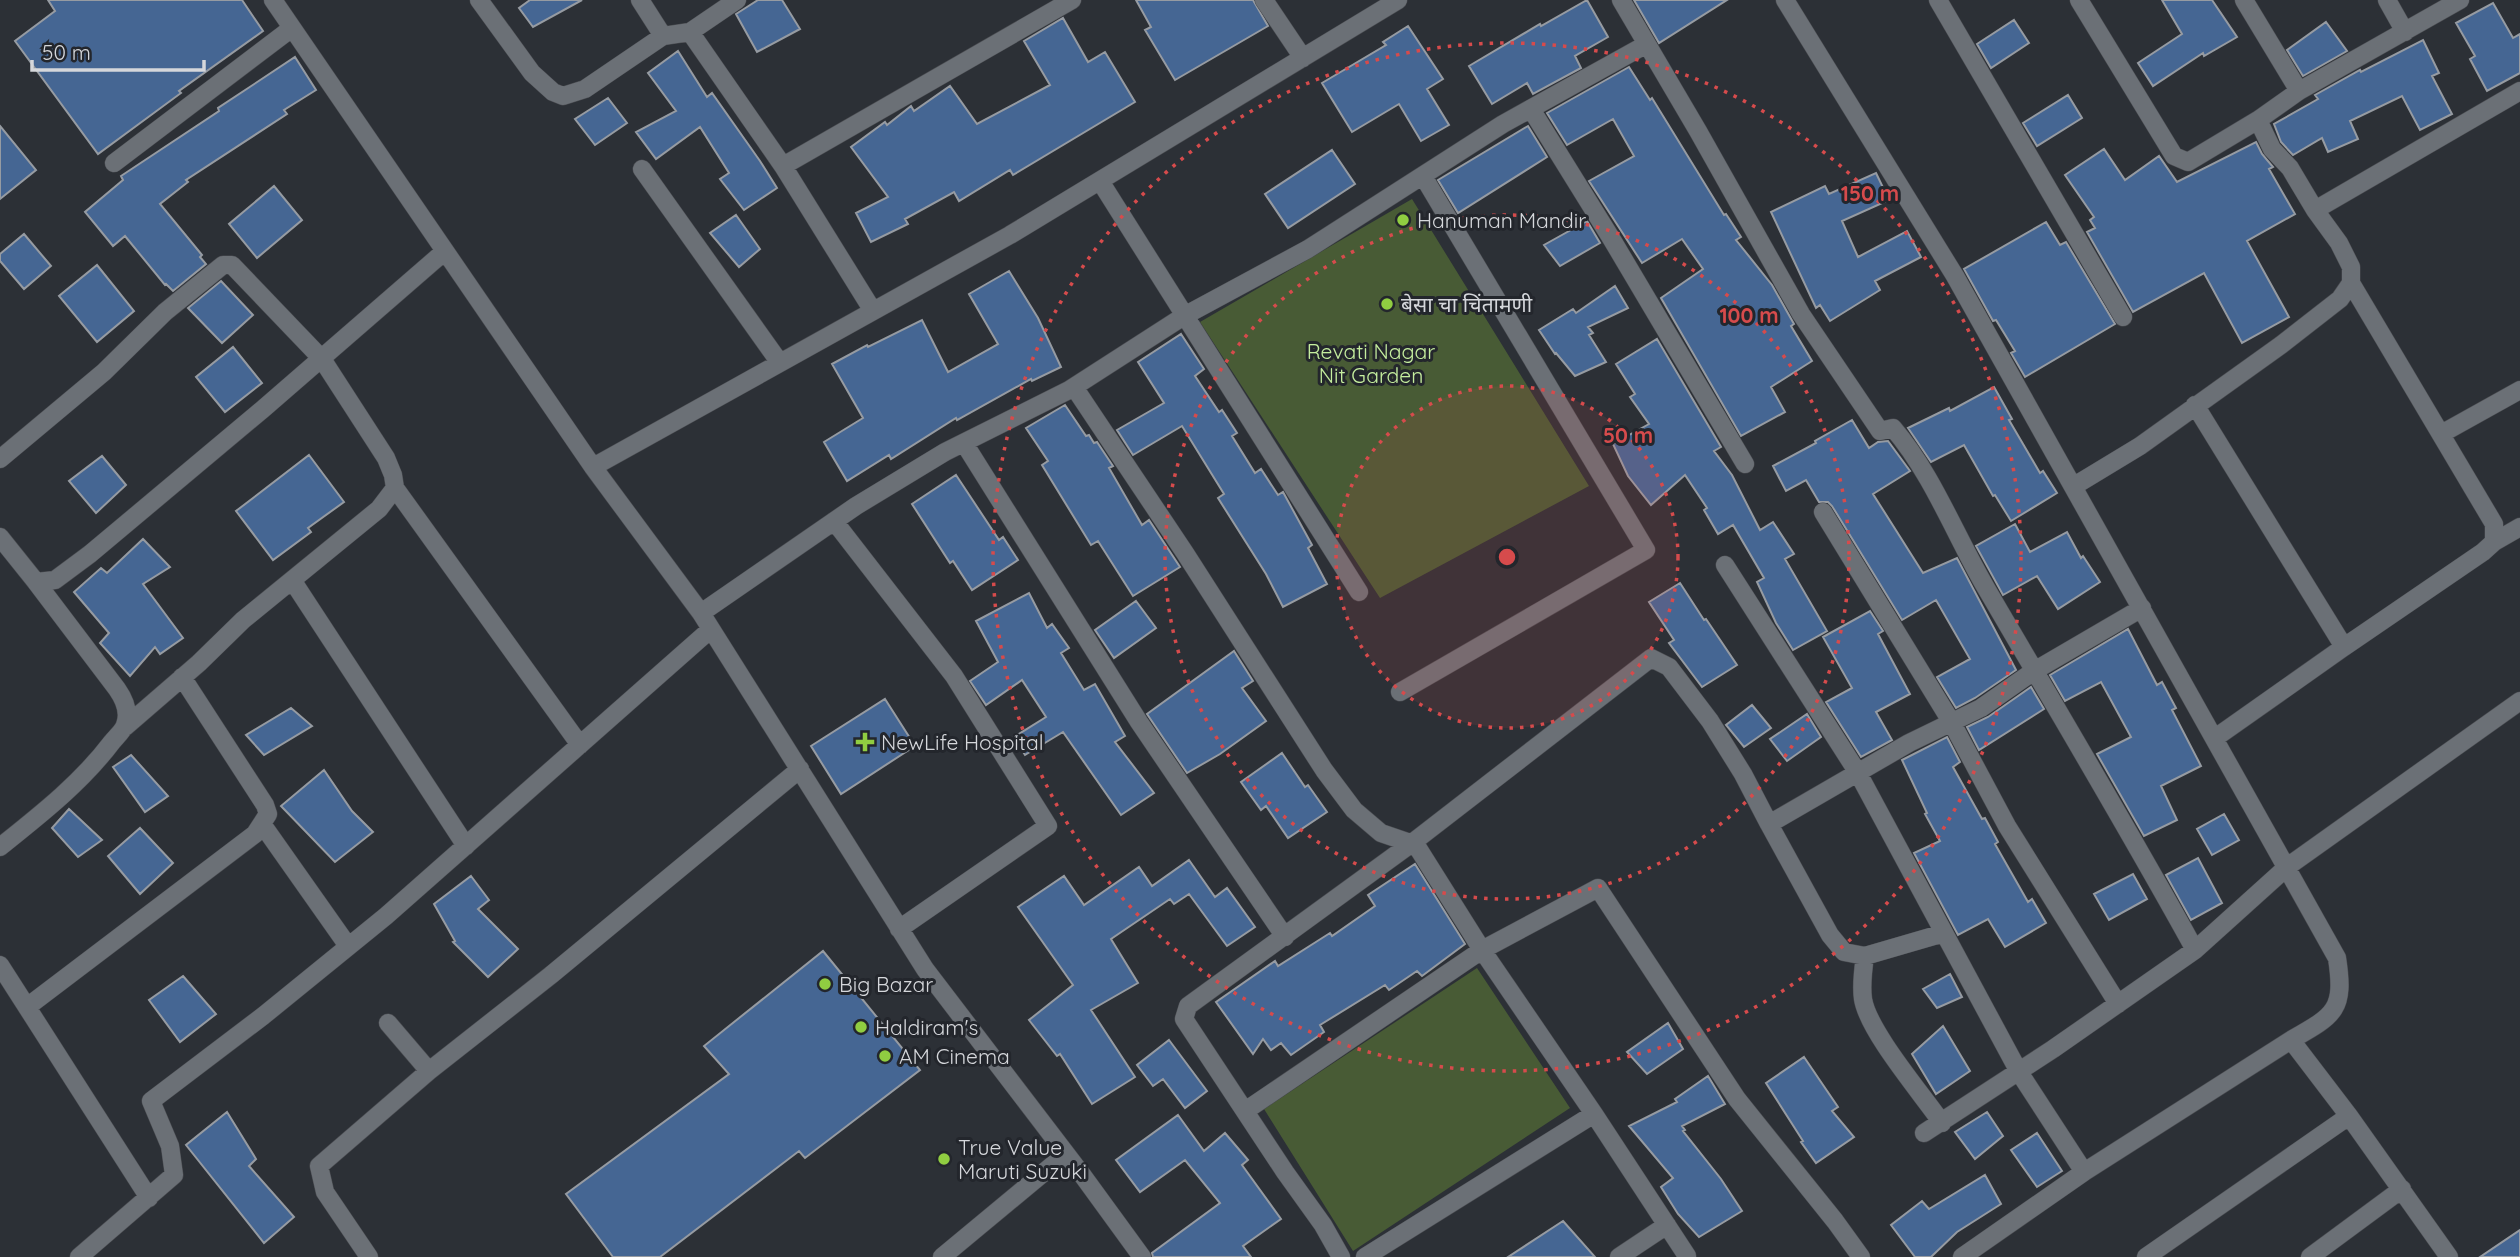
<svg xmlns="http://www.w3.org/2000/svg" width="2520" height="1257" font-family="Quicksand,'Noto Sans Devanagari',sans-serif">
  <rect width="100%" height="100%" fill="#2c3036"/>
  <path fill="#485b35" d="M1412,199l177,287 -209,112 -180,-276z
    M1477,968l93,140 -217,143 -89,-142z"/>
  <path fill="#456693" stroke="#969ba2" stroke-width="2" d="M48,0h194l21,31 -84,60 2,2 -83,61 -83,-113 40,-30z
    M530,0h52l-49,27 -14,-19z
    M758,0h24l18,29 -43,23 -21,-38z
    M1136,0h117l15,26 -93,54 -30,-50 6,-3z
    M1587,0l21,37 -33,19 6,12 -48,26 -6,-11 -35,21 -23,-38 71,-42 1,2z
    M1634,0h93l-68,43z
    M2162,0h50l25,37 -33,19 -1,-3 -50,33 -15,-23 44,-29z
    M2493,3l20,35 7,-4v39l-33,18 -17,-32 5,-3 -19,-33z
    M1063,18l25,44 17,-10 30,50 -122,73 -3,-5 -51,31 -5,-9 -49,27 3,5 -37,18 -15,-29 32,-16 -37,-50 34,-25 2,3 24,-19 3,5 36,-25 27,38 73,-39 -26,-44z
    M2014,20l15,23 -38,25 -14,-24z
    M2326,22l21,29 -44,25 -16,-26z
    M1408,26l35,53 -16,10 22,36 -28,16 -22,-37 -47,28 -30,-49 64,-38 -3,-3z
    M2423,40l16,33 -7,3 20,38 -32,16 -18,-34 -52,25 8,18 -30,13 -6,-14 -29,17 -12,-13 -7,-18 44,-25 -3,-4 45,-25 1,2z
    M678,51l29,46 5,-4 48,68 17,27 -33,22 -24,-31 9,-6 -29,-46 -44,32 -20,-27 40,-21 -28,-38z
    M295,57l21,33 -32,20 3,4 -101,66 2,2 -28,22 42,51 -2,2 6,7 -33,27 -7,-7 -1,1 -40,-49 -12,10 -28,-34 38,-32 -2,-4 98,-65 -1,-3z
    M1629,67l21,33 2,-2 72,117 2,-1 15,23 -5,3 36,45 22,39 -3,2 21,35 -41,26 14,25 -44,24 -80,-138 42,-29 -21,-30 -40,24 -53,-82 45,-25 -21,-37 -46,26 -20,-32z
    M2068,95l14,23 -45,28 -14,-23z
    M608,98l19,25 -32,22 -20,-26z
    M0,126l36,44 -36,29z
    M1528,126l19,31 -89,56 -20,-33z
    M2256,142l6,12 11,13 -4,2 26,45 -48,27 42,76 -47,26 -38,-70 -71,39 -46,-80 8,-4 -5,-8 4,-3 -29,-42 39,-26 21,31 34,-24 18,26z
    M1332,150l23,34 -67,44 -23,-34z
    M1876,173l13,27 -47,21 16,36 49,-26 14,26 -46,24 5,9 -50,31 -10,-16 -4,3 -45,-96 54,-26 4,8z
    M274,186l28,34 -45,38 -28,-34z
    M736,215l24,34 -21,18 -29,-34z
    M1587,221l13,22 -40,23 -16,-21z
    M2046,222l14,23 6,-3 49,82 -90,53 -14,-24 4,-2 -19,-31 -3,1 -29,-52z
    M24,234l27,32 -27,23 -24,-28v-7z
    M97,265l37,46 -37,31 -38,-46z
    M1009,271l29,47 23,49 -29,14 -1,-2 -74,41 -1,-2 -65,41 -2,-4 -42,26 -23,-39 39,-24 -31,-54 35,-19 1,2 54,-27 26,52 50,-28 -29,-50z
    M221,281l32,34 -31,28 -34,-35z
    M1615,286l13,22 -40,19 5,6 -4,2 17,27 -31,14 -19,-23 -1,1 -16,-24 34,-21 3,4z
    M1181,334l23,35 -9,7 24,36 3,-2 15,23 -5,3 23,37 6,-4 17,26 5,-3 29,53 -4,3 19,36 -44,23 -17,-33 -48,-76 6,-4 -42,-68 -49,29 -16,-25 47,-27 -26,-41z
    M1657,339l64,108 -7,4 18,24 28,55 13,-8 21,32 -9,5 42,72 -34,19 -17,-27 -19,-41 7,-4 -31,-53 -15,9 -14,-24 3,-2 -22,-33 -34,30 -23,-29 -15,-32 36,-20 -19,-27 5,-3 -19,-30z
    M233,347l29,36 -37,29 -29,-35z
    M1994,387l18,32 -3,1 31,53 3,-2 14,22 -46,28 -16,-26 -2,1 -29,-51 -33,17 -23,-34 41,-20 1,3z
    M1065,405l21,31 3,-1 5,8 3,-1 16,24 -4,2 33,57 7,-5 31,47 -47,29 -35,-55 -7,4 -49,-80 6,-4 -22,-33z
    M1852,420l17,28 9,-6 10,-1 22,30 -37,23 50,79 34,-15 59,112 -41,28 -19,10 -19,-31 33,-18 -34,-59 -34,20 -70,-114 -4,-4h-9l-13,-22 -20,11 -13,-25 43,-23 -1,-2z
    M309,455l35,47 -36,26 3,4 -38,28 -37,-49z
    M102,456l24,29 -30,28 -27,-32z
    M956,475l43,65 4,-3 15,23 -46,30 -19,-29 -3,2 -38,-59z
    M2015,524l15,28 37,-20 14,26 2,-2 17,26 -42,27 -21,-33 -34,19 -27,-49z
    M143,539l27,28 -27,17 40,54 -23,16 -5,-7 -25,29 -30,-33 9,-10 -35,-41 27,-24 6,5z
    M1680,583l24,37 2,-1 31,46 -35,22 -33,-44 5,-3 -25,-38z
    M1029,593l18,35 5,-4 17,24 -8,5 23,37 11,-6 30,52 -10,6 39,51 -33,22 -58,-83 -38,23 -11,-18 32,-20 -24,-37 -36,25 -16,-24 28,-19 -22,-41z
    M1136,601l20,27 -42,30 -19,-28z
    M1870,611l13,20 -5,3 32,60 -34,18 16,28 -31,17 -35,-55 26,-14 -29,-51z
    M2128,629l29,56 5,-3 14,26 -4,2 29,56 -40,20 16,34 -33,16 -47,-82 34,-17 -30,-55 -36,19 -15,-26z
    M1234,651l19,30 -11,7 24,33 -46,33 -33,19 -40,-59z
    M2031,687l13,22 -65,41 -12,-23 21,-10z
    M885,699l30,47 -74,48 -30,-48z
    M1752,705l19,23 -27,19 -18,-22z
    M291,708l21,18 -48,29 -18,-20z
    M1807,714l14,23 -34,24 -17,-22z
    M1947,737l13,25 -7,5 29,52 3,-1 13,24 -3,2 33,58 4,-3 14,24 -41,24 -17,-28 -30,16 -44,-82 26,-12 -15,-27 2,-1 -25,-53z
    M1282,753l23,34 3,-2 19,27 -39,26 -22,-32 -5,4 -20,-28z
    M131,755l37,41 -23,16 -32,-45z
    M324,770l28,41 21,21 -38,30 -54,-56z
    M69,809l33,31 -24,17 -26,-29z
    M2224,814l15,26 -27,15 -15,-26z
    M140,828l33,35 -33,31 -32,-38z
    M2198,858l24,45 -31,17 -25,-45z
    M1189,860l26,37 12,-9 28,39 -28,19 -38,-52 -15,10 -4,-5 -59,40 27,44 -47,27 44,67 -43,27 -32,-50 -3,2 -28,-36 44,-35 -55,-78 46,-31 20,29 55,-38 13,19z
    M1415,864l50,80 -43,32 -5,-5 -28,19 -4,-5 -65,40 4,7 -33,23 -10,-12 -10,7 -8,-11 -10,15 -37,-52 59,-41 3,5 52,-33 2,3 43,-30 -7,-11z
    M2133,874l14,25 -38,21 -15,-26z
    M471,876l18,24 -11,9 40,40 -30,28 -35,-35 2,-1 -21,-37z
    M823,951l97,119 -115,88 -6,-7 -139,106h-47l-47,-63 163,-120 -25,-28z
    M1950,974l12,23 -25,11 -14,-19z
    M183,976l33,38 -36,28 -31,-42z
    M1668,1023l15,26 -36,25 -20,-22z
    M1943,1026l27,45 -34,23 -24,-40z
    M1169,1040l38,51 -22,17 -22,-29 -10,7 -16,-21z
    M1804,1057l34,50 -6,4 22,26 -38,26 -15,-21 2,-1 -37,-58z
    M1708,1076l17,28 -43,22 3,4 -2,1 38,48 21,32 -43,26 -21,-23 -17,-27 12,-9 -44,-52 48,-24 -2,-3z
    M227,1112l29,47 -7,7 45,51 -30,26 -78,-98z
    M1987,1112l16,24 -28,23 -20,-27z
    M1178,1115l26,36 21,-18 23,27 -6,5 39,54 -38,27 8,11h-98l-1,-4 68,-50 -35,-43 -45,32 -24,-32z
    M2037,1133l25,38 -25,16 -26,-37z
    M1985,1175l16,29 -44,28 -26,25h-16l-24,-32 31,-24 7,8z
    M1563,1221l32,36h-87z
    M2520,1230v27h-40z"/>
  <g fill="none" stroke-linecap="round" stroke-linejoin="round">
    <g stroke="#4b4d52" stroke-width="19">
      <path id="minor" d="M273,0l320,467 108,146 224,356 158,207 59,81
        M479,0l53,73 21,19 10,4 22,-7 78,-53 27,-4 93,134 90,145
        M640,0l23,36
        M1264,0l39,58
        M1621,0l77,131 103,183 79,117 13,-3c40,47 62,107 93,160 70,120 142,240 209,362
        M1785,0l170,276 382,682c8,52 -2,57 -46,82l58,76 100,141
        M1938,0l185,317
        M2079,0l95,156 14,6 70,-42
        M2244,0l55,91
        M2387,0l18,32
        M690,32l47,-32
        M1531,109l80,129 134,226
        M114,163l178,-135
        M783,166l289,-166
        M642,169l138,194
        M1100,181l259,411
        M2315,210l205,-119
        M1074,387l111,166 139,217 30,40 27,23 35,12 66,105 112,164 93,142
        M2195,405l149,242 -129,91
        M2441,434l79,-44
        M964,443l175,279 146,215
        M0,459l104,-87 61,-60 58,-47h9l90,94 64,99 7,17 2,13 -16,21 -136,111 -44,43 -74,64
        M593,467l417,-232 388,-235
        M2074,486l66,-40 141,-101 59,-46 11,-16v-16l-12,-24 -24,-33 -25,-42 -18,-19 -14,-29 41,-29 161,-91
        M395,488l185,257
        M1823,512l129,211 55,103 111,178
        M834,521l120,155 94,150 -149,103
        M0,537l36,45 19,-2 35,-26 173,-145 182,-158
        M2494,542l26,-15
        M1725,565l133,208 161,299 65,100
        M292,580l174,266
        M701,613l155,-107 89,-54 124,-62 115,-74 124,-67 195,-125 144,-80
        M2344,647l139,-95 11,-10v-18l-143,-241
        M1400,692l246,-142 -223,-374
        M262,824l86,122
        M1769,824l61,111 14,17 21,4 79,-23
        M0,847c40,-32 81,-64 112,-105 4,-5 11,-11 13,-17 5,-13 -1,-26 -8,-36l-81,-107
        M1865,956c-2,14 -4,29 -2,43 5,32 59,95 79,124
        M0,965l149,233
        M27,1007l228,-173 13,-20 -3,-9 -83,-128
        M388,1023l41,48
        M1245,1111l237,-161 116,-62 139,211 98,122 26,36
        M1924,1133l129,-84 142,-99 92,-83 233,-166
        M79,1257l95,-82 -4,-29 -19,-45 112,-85 123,-100 325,-287
        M369,1257l-44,-65 -6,-26 110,-95 122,-96 249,-206
        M942,1257l124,-103
        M1341,1257l-18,-32 -38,-53 -101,-153 4,-13 224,-163 239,-185 18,9 41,54 33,53 26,50 140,-81 72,-35 53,-37 108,-63
        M1365,1257l229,-143
        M1619,1257l48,-32
        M1962,1257l122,-85 207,-132
        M2146,1257l203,-141
        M2310,1257l92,-68"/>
    </g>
    <use href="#minor" stroke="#6b7076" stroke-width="18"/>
  </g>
  <circle cx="1507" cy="557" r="171" fill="#d64b4c" fill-opacity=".12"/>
  <g fill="none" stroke="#d64b4c" stroke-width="3.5" stroke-dasharray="3.5 7">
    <circle cx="1507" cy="557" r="171"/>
    <circle cx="1507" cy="557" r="342"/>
    <circle cx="1507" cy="557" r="514"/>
  </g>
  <g fill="#90cd41" stroke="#23262c" stroke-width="2.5">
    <circle cx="1403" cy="220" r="7"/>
    <circle cx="1387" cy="304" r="7"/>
    <path d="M861.5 731.5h7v7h7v7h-7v7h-7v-7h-7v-7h7z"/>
    <circle cx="825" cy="984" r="7"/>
    <circle cx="861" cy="1027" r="7"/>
    <circle cx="885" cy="1056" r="7"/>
    <circle cx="944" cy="1159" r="7"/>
  </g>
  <g text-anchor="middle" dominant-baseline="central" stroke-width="6" stroke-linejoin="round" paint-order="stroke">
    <g font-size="21" fill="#d5d7db" stroke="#23262c" text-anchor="start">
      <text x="1417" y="220">Hanuman Mandir</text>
      <text x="1401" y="304">बेसा चा चिंतामणी</text>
      <text x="881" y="742">NewLife Hospital</text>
      <text x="839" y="984">Big Bazar</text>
      <text x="875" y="1027">Haldiram's</text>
      <text x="899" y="1056">AM Cinema</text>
      <text x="958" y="1147">True Value<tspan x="958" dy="24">Maruti Suzuki</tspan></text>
    </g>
    <g font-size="21" fill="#c5ee9e" stroke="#23262c">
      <text x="1371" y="351">Revati Nagar<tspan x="1371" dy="24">Nit Garden</tspan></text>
    </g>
  </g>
  <circle cx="1507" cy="557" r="10" fill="#d64b4c" stroke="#23262c" stroke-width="3.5"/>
  <g font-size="21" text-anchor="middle" font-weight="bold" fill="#d64b4c" stroke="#23262c" stroke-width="6" stroke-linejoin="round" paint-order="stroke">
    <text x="1870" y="201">150 m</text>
    <text x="1749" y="323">100 m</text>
    <text x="1628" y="443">50 m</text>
  </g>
  <path d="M32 60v10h172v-10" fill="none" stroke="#d5d7db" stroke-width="3.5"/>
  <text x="42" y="60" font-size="21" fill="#d5d7db" stroke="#23262c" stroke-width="5" paint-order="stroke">50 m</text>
</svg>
